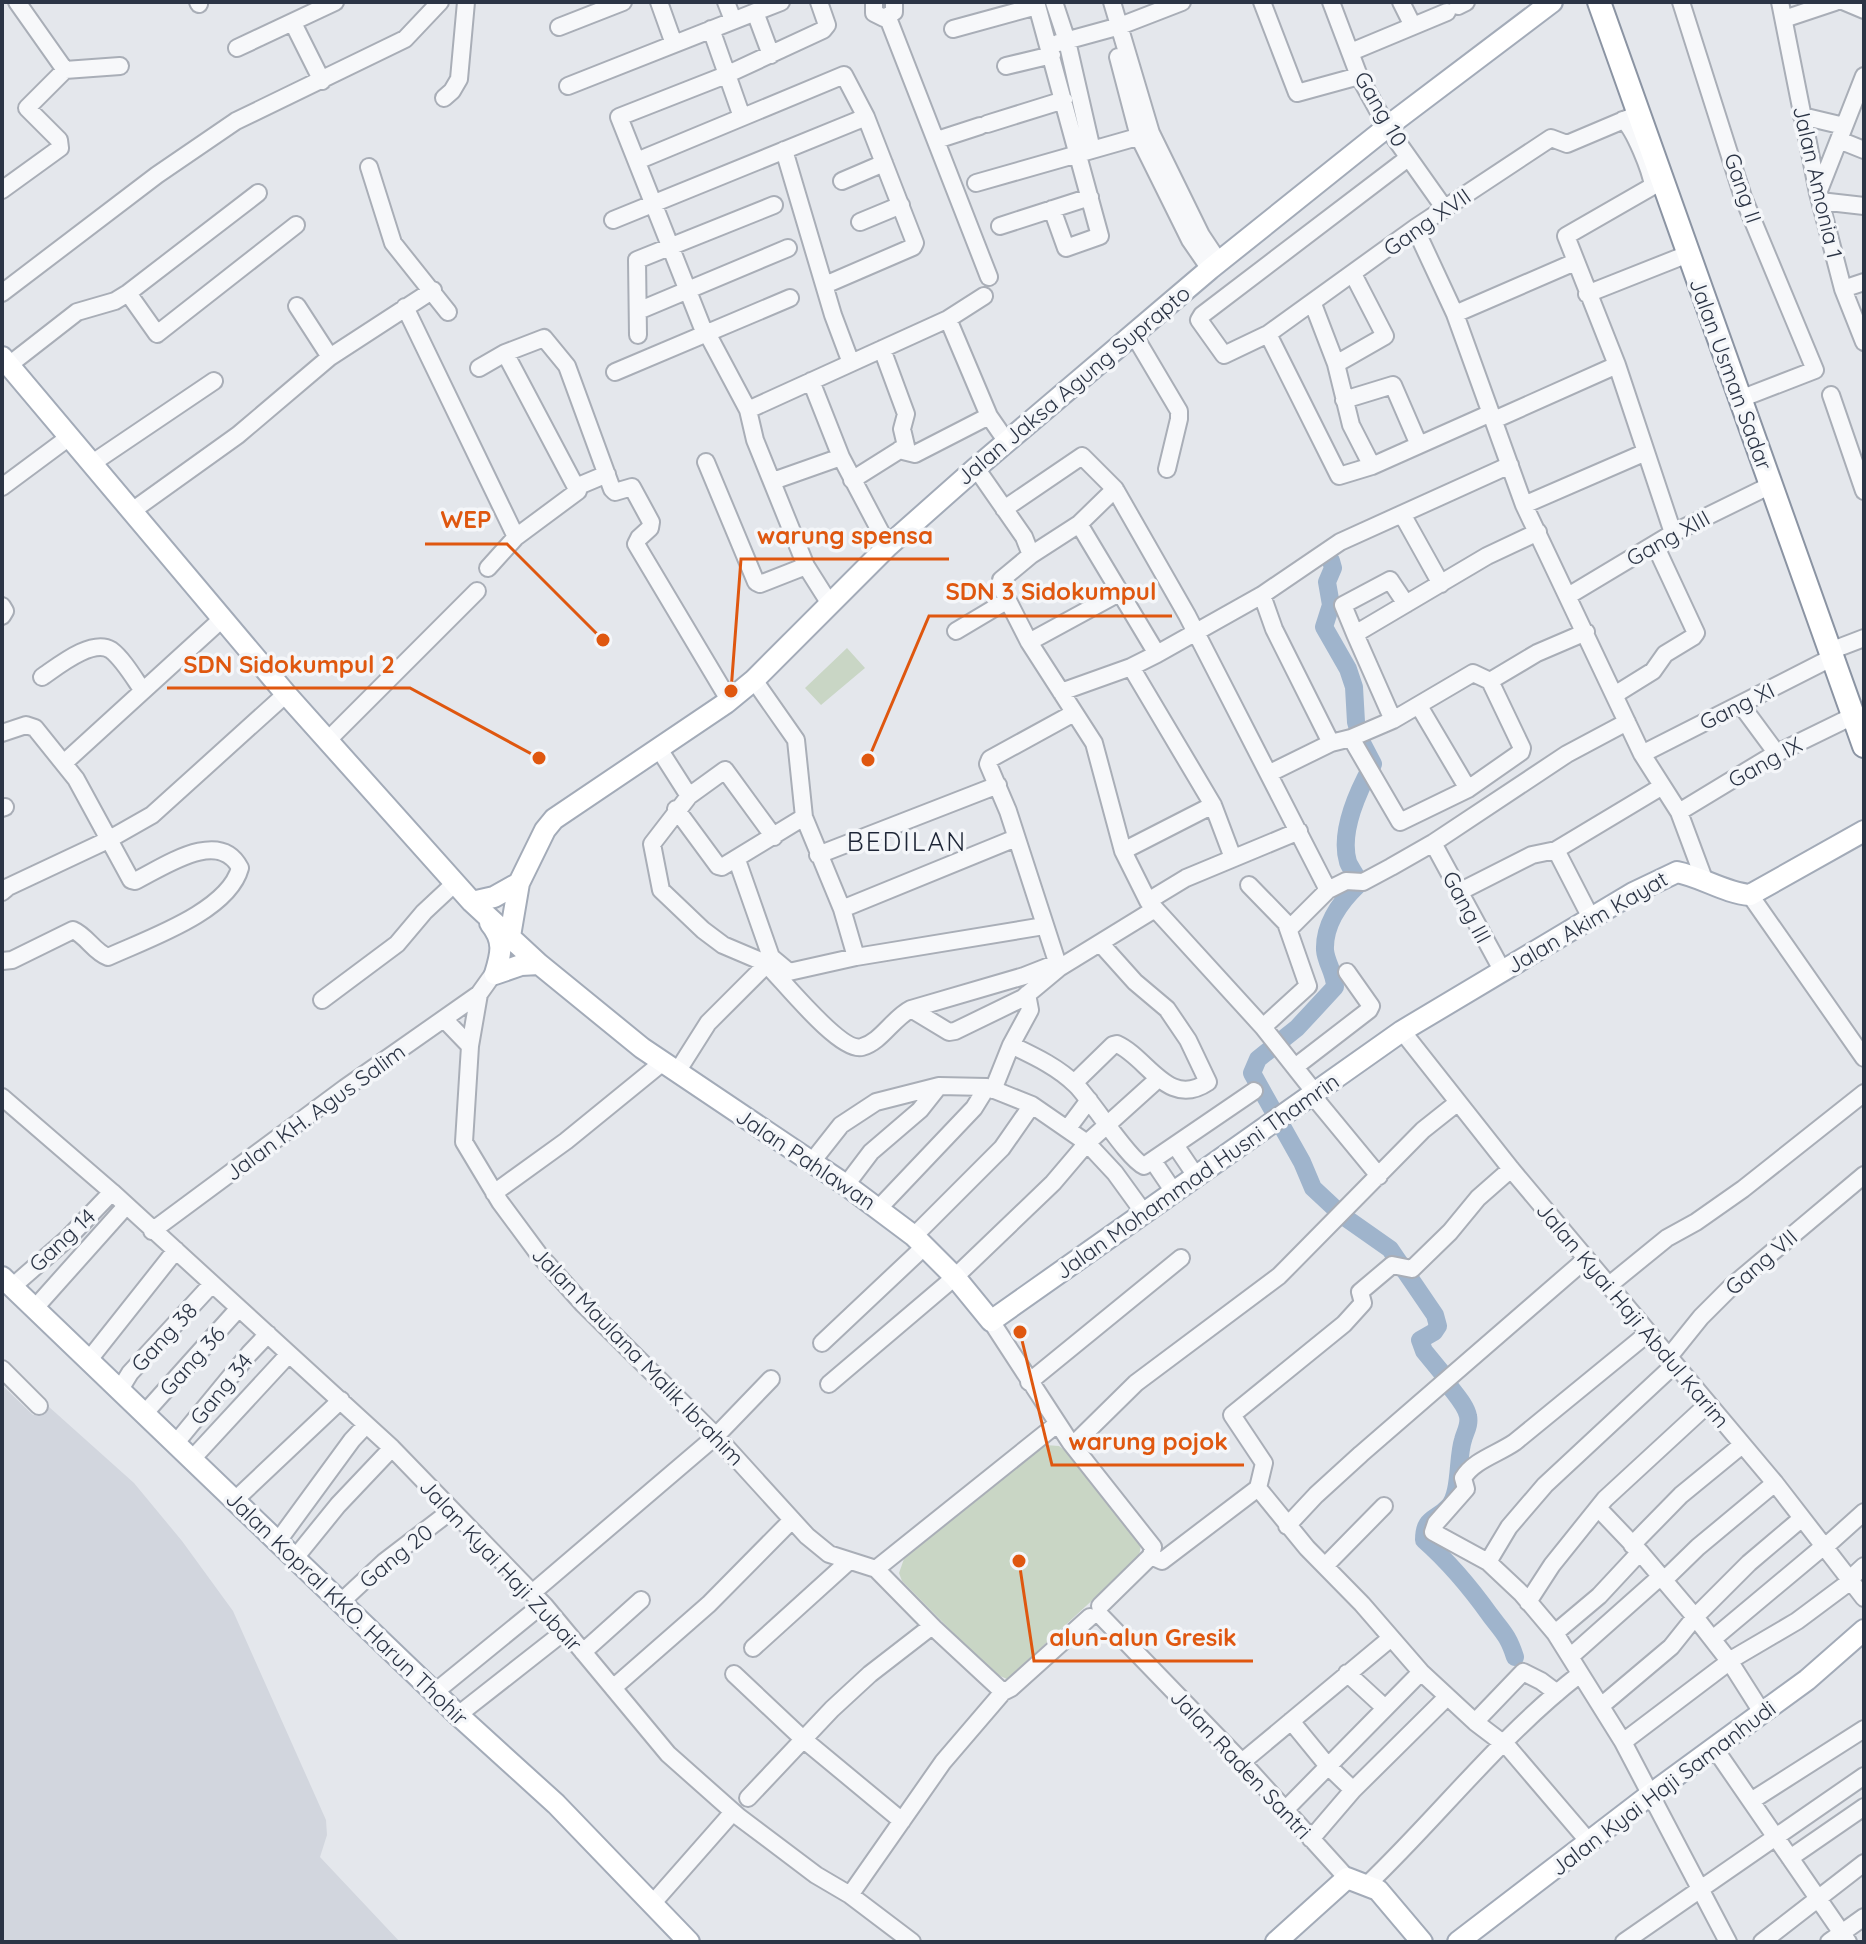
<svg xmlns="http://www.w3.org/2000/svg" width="1866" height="1944" font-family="Quicksand,sans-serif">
  <rect width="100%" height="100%" fill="#e4e7ec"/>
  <path fill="#d2d6de" d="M2,1385l31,30 15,-9 86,77 48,58 51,70 93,209 1,15 -7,22 80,85h-398z"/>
  <path fill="#c9d6c5" d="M847,648l18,20 -44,37 -16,-17z
    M1045,1445l14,1 8,6 74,92 -2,13 -132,122 -14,-6 -91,-92 -3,-8 6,-17 130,-108z"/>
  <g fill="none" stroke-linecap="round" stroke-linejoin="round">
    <path stroke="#9fb4cc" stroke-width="18" d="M1331,561l2,7 -6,14 4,23 -7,22 24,42 6,18 2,35 6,21 11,21c-14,25 -34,68 -25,98 3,8 10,14 11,22 -18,17 -35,40 -34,66 1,13 10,23 10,37l-38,41 -39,31 -6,14 50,89 11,26 30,28 47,33 45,66 3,11 -4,6 -14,8 4,11 23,28 1,5c6,9 18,21 20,32 2,9 -3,16 -5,24 -6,18 -2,55 -15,67 -13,14 -24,10 -24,33 26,23 46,47 66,75 12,16 18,20 25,42"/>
    <g stroke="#a9aeb7" stroke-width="20">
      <path id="minor" d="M17,2l48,68 55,-4
        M198,2l1,2
        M659,2l15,42
        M726,2l7,18
        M874,2v11l10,5 10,-6v-10
        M1036,2l64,234 -34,12 -14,-39
        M1054,2l13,39 25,109
        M1112,2l39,131 50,102 18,27
        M1262,2l35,91 62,-17
        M1331,2l28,74 28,51 58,82
        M1401,2l12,24
        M1681,2l62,195 72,173 -75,29
        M1780,2l38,191 25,96 21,53
        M1845,2l19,8
        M1458,6l8,-4
        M755,12l16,43
        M888,18l101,259
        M1784,19l51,-17
        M293,23l29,58
        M559,27l64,-25
        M711,29l31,88
        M953,29l84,-23
        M1058,43l62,-17 62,-24
        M237,48l98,-46
        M1351,52l96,-40
        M1118,57l21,80 51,103 20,29
        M1006,66l46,-11
        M568,86l213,-84
        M444,98l8,-7 7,-12 7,-77
        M1802,116l42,10
        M1623,120c11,8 28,51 30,66l-87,50 51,129 56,168
        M987,124l77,-24
        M937,140l43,-14
        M1839,140l25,10
        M784,150l49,165 18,48
        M1408,158l-206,157 -3,5 25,35 44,-21 147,-106 136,-90 16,6 71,-30
        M637,161l207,-86 22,42 49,126 -2,4 -88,38
        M369,167l24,76 55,69
        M842,181l42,-18
        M976,183l172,-49
        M2,190l58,-42 -1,-8 -32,-32 38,-38
        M1818,193l46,-117
        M1820,201l44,5
        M613,220l253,-103
        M860,222l41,-17
        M1000,226l90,-29
        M1415,228l40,86 69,191 118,249 37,58 25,67
        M1843,289l21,-7
        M2,293l155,-118 79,-54 169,-82 35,-37
        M128,293l29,41 139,-109
        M1587,294l101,-40
        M1313,304l23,60 15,61 21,41
        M297,306l33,51
        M405,307l111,230
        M638,311l150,-63
        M1455,314l120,-52
        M948,319l41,97 18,26
        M707,333l41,77 7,30 51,126 24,38
        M705,334l-86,-217 107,-42 97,-45 4,-5 -8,-23
        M1268,334l71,142 33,-10 119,-53
        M638,335l-1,-75 137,-55
        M1134,335l45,76v8l-12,50
        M1336,364l49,-28 -32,-62
        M9,365l68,-53 38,-11 13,-8 130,-100
        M479,368l26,-15
        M615,372l175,-74
        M811,381l30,76 47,89
        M1831,395l33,96
        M1344,400l49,-15 26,60
        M748,410l200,-91 36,-23
        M1494,420l123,-55
        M899,450l16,4 74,-38
        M706,462l50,120 4,2 46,-18
        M91,464l123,-83
        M976,468l48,69 7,18 -30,25 1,9 27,53 65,101 29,108 25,50 115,126 53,67
        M852,480l54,-34 -4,-17 4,-15 -24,-65
        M773,481l68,-24
        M2,487l66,-49
        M576,487l31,-13
        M1524,505l122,-53
        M1004,509l78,-53 33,33
        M132,511l106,-76 92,-78 103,-67
        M1402,514l39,70
        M1079,524l36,-35 72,126 141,275 18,-9 17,1 28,-15 42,-24 134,-89 60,-32
        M1031,555l48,-31 78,130
        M488,568l28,-31 62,-46 -73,-138 39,-15 23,28 45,123 3,3 17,-5 19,35 -1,6 -11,10 -3,6 93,156
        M1262,595l12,34 57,114
        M1568,596l105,-63 98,-48
        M2,606l3,5 -3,5
        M956,631l52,-31
        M1355,634l-12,-29 47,-25 16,24
        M1029,642l90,-49
        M1830,651l34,-13
        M1131,667l82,138 20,53
        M42,677c15,-10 50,-39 69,-27 12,9 23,28 32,41
        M754,680l42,60 8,77 38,92 14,48
        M1061,692l70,-25 26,-13 105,-59 78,-53 170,-77
        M1616,694l37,-23 12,-17 28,-17 3,-4 -41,-88
        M1741,705l34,46 -2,4
        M1419,706l49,83
        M1393,720l-38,-86 132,-78 51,-24
        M2,733l24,-8 9,3 41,51 55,101 4,1c27,-13 84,-54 105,-13 -12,44 -93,71 -132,89 -14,-5 -21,-21 -35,-27l-61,30 -10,1
        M1351,738l49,84 68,-33 53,-37 1,-4 -32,-67
        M327,741l150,-150
        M659,749l30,47
        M1642,754l191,-97
        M64,763l159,-145
        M1270,773l61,-30 20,-5 42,-18 80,-47 17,8 47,-28 49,-21
        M2,808l3,-1
        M676,809l42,57 4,1 82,-50
        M1679,812l94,-57 80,-39
        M1433,843l69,127
        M1556,850l35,68
        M1123,851l90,-46
        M818,855l180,-70
        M737,860l34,97 18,15 67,-15 188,-31
        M1249,885l37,38 22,63 -45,41
        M2,892l6,-5 100,-47 44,-25 134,-121
        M1459,892l73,-37 24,-5 105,-63
        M1750,895l114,163
        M1148,901l38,-23 113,-47
        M842,909l174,-71
        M1289,929l39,-39
        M771,957l-8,5 -40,-17 -20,-15 -42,-40 -9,-46 37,-48 36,-26 49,67
        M769,967c16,16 72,86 93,80 19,-5 31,-29 49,-38l113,-33 33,-13
        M1059,968l-51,-157 -20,-47 2,-5 84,-46
        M479,994l-9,52 -6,96 36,60 40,54 43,48 133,132 91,100 22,18 47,15
        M322,1000l75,-56 27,-32 30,-28
        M911,1009l38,23 6,-1 68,-33 36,-30 96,-59
        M444,1019l26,27
        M1402,1031l109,138 264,314 89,115
        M1011,1045c23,11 47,22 65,40 17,17 52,74 68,81l110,-75
        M1295,1067l74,-57 2,-4 -24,-34
        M677,1072l31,-49 58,-58
        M1074,1083l39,-38 4,-1c31,14 51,65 91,38l-20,-42 -21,-31 -32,-27 -35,-39
        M993,1090l18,-45 19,-35 -3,-16
        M1313,1096l66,80
        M2,1097l110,95 280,256 153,158 123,148 71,63 77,58 34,20 62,47
        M1068,1128l21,-28
        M1175,1145l21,31
        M1153,1161l21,31
        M811,1163l30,-38 35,-23 63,-16 48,1 45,18 55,38 28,30 29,40
        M1511,1169l-33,29 -28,34 -38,37 -20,-4 -32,27 3,11 -19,21 -112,91 32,48 -6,25 49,60 55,56 59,68 54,50 33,25 82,96
        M846,1185l25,-33 49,-42 19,-24
        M494,1193l72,-52 97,-79
        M879,1208l95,-100 13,-21
        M152,1231l193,-143 134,-94 20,-28
        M914,1236l88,-88 30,-43
        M1608,1286l59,-48 29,-16 47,-33 121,-96
        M12,1287l56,-49 44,-46
        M34,1309l92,-103
        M991,1321l79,121 83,105 -2,9 -51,50
        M1647,1334l-132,108c-17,12 -41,18 -52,36l3,11 -30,34 -3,9 55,30 34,32 33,39 68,109 105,200
        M822,1343l103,-97
        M1668,1358l33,-41 31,-31 132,-111
        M88,1361l88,-111
        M2,1369l37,37
        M1029,1382l152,-124
        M829,1384l126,-107 98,-94 34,-40 71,-64
        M119,1391l11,-18 82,-89
        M144,1414l95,-106
        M1057,1424l-181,145 58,59 69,64 8,-4 79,-71
        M175,1444l74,-90 19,-20
        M1073,1445l63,-62 143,-107 144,-146 34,-27
        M192,1459l97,-105
        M235,1500l106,-100
        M1598,1508l42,44 55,65 54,-54 52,-44
        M1287,1526l29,-31 45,-41 225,-195
        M278,1541l74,-101 14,-15
        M1632,1545l49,-50 61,-50
        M1825,1547l39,-35
        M1151,1556l11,5 96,-73
        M295,1558l43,-53 54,-57
        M1488,1562l21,-35 36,-42 129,-120
        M1325,1566l59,-60
        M1851,1578l13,-12
        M1663,1581l35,-34 77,-64
        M532,1593l184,-157 55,-57
        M341,1602l43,-40 68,-52
        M1528,1602l24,-37 53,-66 102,-94
        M1101,1616l141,146 105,116
        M1555,1633l44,-37 41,-44
        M1714,1638l110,-92
        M753,1648l95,-86
        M583,1652l58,-52
        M1570,1657l90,-80
        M1347,1673l38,35
        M734,1674l69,65 99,82
        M613,1688l96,-84 83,-84
        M435,1692l108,-88
        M1601,1706l70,-59 24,-30 35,45 33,52
        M458,1715l107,-84
        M1291,1721l36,44 26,25
        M1475,1722l48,-50 18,9 16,12
        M1623,1742l111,-84 63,-37 55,-41
        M1715,1749l133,193
        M1242,1762l149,-124
        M748,1798l84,-89 38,-35 62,-48
        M1751,1801l113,-72
        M1285,1810l136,-138
        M1311,1839l42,-49 94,-93
        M1790,1858l74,-51
        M1368,1884c71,-68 133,-149 212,-210
        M850,1895l93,-133 60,-70
        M652,1904l81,-92
        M1624,1942l240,-166
        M1762,1942l102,-79
        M1829,1942l35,-25"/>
    </g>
    <g stroke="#a3abb8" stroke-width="24">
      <path id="major" d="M2,357l284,337 186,208 67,62 103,84 204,137 68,51 41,41 36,44 411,-290 231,-138 44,-21c25,5 48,21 73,23l114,-64
        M472,902l22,-5 25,-14
        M490,923c15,18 11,31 5,51
        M510,936l9,-53 26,-53 9,-11 172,-116 28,-23 134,-134 88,-78 234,-199 186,-149 156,-118
        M495,974l26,-9 18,-1
        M2,1277l456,438 98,89 133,138
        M1276,1942l71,-64 31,12 44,52
        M1458,1942l193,-148 156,-114 57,-50"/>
    </g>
    <g stroke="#8b94a3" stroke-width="26">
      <path id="highway" d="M1599,2l265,744"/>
    </g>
    <use href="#minor" stroke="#f7f8fa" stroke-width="16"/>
    <use href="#major" stroke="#fff" stroke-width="20"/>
    <use href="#highway" stroke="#fff" stroke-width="22"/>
  </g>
  <g text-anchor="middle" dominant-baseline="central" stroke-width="7" stroke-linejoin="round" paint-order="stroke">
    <g font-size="22" fill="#2b3445" stroke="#f4f6f9">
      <text transform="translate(1381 109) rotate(60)">Gang 10</text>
      <text transform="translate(1818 182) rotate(77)">Jalan Amonia 1</text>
      <text transform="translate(1743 188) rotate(71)">Gang II</text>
      <text transform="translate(1427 222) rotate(-35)">Gang XVII</text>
      <text transform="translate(1731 374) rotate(70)">Jalan Usman Sadar</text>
      <text transform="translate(1073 385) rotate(-40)">Jalan Jaksa Agung Suprapto</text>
      <text transform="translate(1668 538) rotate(-29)">Gang XIII</text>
      <text transform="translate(1737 706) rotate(-26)">Gang XI</text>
      <text transform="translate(1765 762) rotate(-29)">Gang IX</text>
      <text transform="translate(1467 907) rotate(62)">Gang III</text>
      <text transform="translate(1587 922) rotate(-30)">Jalan Akim Kayat</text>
      <text transform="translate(315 1112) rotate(-36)">Jalan KH. Agus Salim</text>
      <text transform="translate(806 1159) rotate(34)">Jalan Pahlawan</text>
      <text transform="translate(1197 1176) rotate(-35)">Jalan Mohammad Husni Thamrin</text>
      <text transform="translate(62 1240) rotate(-43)">Gang 14</text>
      <text transform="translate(1761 1262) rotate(-41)">Gang VII</text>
      <text transform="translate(1633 1315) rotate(50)">Jalan Kyai Haji Abdul Karim</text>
      <text transform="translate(164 1337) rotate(-47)">Gang 38</text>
      <text transform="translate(638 1356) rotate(46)">Jalan Maulana Malik Ibrahim</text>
      <text transform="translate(192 1361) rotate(-48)">Gang 36</text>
      <text transform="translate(221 1389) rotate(-51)">Gang 34</text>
      <text transform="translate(396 1556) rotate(-39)">Gang 20</text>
      <text transform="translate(501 1565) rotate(47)">Jalan Kyai Haji Zubair</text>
      <text transform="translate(347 1608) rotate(44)">Jalan Kopral KKO. Harun Thohir</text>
      <text transform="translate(1241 1764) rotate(47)">Jalan Raden Santri</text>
      <text transform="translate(1663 1788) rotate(-37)">Jalan Kyai Haji Samanhudi</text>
    </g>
    <g font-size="26" letter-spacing="2" fill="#1d2536" stroke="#f4f6f9">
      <text x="907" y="841">BEDILAN</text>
    </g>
  </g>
  <path fill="none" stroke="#df570f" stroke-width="3" d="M603 640L507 544H425M731 691L741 559H949M868 760L929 616H1172M539 758L410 688H167M1020 1332L1052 1465H1244M1019 1561L1034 1661H1253"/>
  <g fill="#df570f" stroke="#f4f6f9" stroke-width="3">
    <circle cx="603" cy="640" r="8"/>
    <circle cx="731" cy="691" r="8"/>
    <circle cx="868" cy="760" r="8"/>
    <circle cx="539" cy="758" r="8"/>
    <circle cx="1020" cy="1332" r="8"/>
    <circle cx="1019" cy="1561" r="8"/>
  </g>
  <g font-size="24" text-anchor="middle" font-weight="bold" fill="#df570f" stroke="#f4f6f9" stroke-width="7" stroke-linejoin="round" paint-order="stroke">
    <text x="466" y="528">WEP</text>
    <text x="845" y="544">warung spensa</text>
    <text x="1051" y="600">SDN 3 Sidokumpul</text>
    <text x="289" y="673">SDN Sidokumpul 2</text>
    <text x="1148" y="1450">warung pojok</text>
    <text x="1143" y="1646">alun-alun Gresik</text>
  </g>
  <rect width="1866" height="1944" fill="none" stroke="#2b3445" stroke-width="8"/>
</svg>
